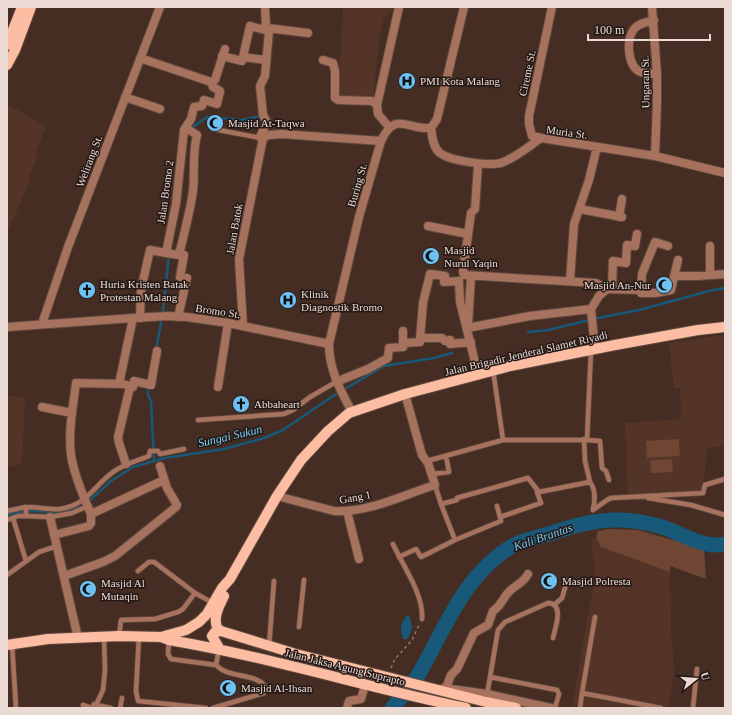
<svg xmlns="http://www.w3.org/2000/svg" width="732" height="715" font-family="'Times New Roman',serif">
  <rect width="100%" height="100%" fill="#452d23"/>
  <path fill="#533427" d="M343,7h52l-7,8h-4l-5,24 -6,61 -35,-3z
    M7,104l39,22 -11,29 3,1 -10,22 3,1 -24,54z
    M725,335v111l-18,2 -4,44 -75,3 -3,-72 56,-4 -1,-31h-6l-5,-45z
    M7,396l18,1 -3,67 -15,3z
    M591,538h5l5,9 69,25 1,56 3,43 -5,37h-80l-17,-3 23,-129z"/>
  <path fill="#6f4634" d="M679,439l1,17 -33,2 -1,-17z
    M672,459l1,13 -22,1 -1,-13z
    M608,529l30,1 31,9 16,3 19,6 2,31 -36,-13v6l-69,-25 -5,-9 2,-7z"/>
  <path fill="#185878" d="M406,616h3c4,10 4,15 -2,23h-4c-3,-12 -3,-13 3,-23z"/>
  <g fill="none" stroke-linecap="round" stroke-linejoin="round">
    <path stroke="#185878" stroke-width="2.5" d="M190,129l17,-12 35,3 19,-4
      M163,311l6,-56
      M528,332l20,-2 50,-12 41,-8 70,-19 16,-3
      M156,350l5,-27
      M148,386v9l3,6 3,60
      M7,515l21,-4 33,1 17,-4 8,-4 25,-23 22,-14 32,-9 59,-9 40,-11 19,-8 50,-34 51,-30 50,-8 18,-5"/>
    <path stroke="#185878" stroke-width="15" d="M392,708c10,-11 21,-24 28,-36 26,-46 46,-100 94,-127 10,-5 24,-8 35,-11 22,-8 47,-15 71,-14 14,0 28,3 42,7 20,6 41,22 63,17"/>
    <g stroke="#60493f" stroke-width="6">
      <path id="service" d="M213,129l48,9
        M493,370l10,70
        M198,420l86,-6 9,-4 17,-13 26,-15
        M584,439l1,22 5,21
        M587,440l4,-90
        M427,461l76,-21h84l13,1 2,27 4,3 3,9
        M432,474l17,-2 -3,-16
        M539,492l51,-10c6,8 5,19 3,28
        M648,498l43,7 34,10
        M441,504l16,-4v-2l71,-20 11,14h-2l4,11 -41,14
        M26,507c11,0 23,3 34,2 27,-4 33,-22 53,-37 11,-8 23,-11 36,-16l1,-5h8l2,3 24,-5
        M593,510l14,-10 4,-2 92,-5 2,-8 3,-1 17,-5
        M7,511l19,-4v9
        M13,518l13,43
        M7,520l11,-4h8l24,1 22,-4 16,-7
        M455,540l46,-19 -4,-15
        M393,544c10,22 31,51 29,75
        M399,557l17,-8 5,8 34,-17 -14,-36 -6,-19
        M138,571l11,-9h5l41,31 18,10
        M7,575l32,-23 18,-6
        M554,605l8,-7 5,-17
        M299,627l5,-47
        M119,636l2,-16 34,-1 23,-7 5,-3 12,-16
        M139,636l-3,55 2,10 68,7
        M169,640l-1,14 3,5 45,6c13,14 39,7 50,22l-2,6 -51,15
        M12,644l4,64
        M269,646l5,-65
        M216,665l3,-16
        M490,677l67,13 2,4 -4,14
        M582,693l13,-76
        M487,695l11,-65 7,-8 43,-19c17,1 7,25 5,35
        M83,705l9,3
        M96,705l15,3
        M93,708l1,-4 2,1 7,-15 2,-20 -1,-33
        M120,708l2,-10
        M580,708l2,-15 79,15
        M693,708l4,-39"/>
    </g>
    <g stroke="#60493f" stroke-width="10">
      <path id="minor" d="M552,7l-23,109v8l3,12 9,2 114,18 70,17
        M652,7l5,67v29l-2,53
        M654,20c-7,2 -15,3 -20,9 -8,10 -7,38 7,43 5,2 11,1 16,2
        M267,28l41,5
        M222,56l20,5 1,-4 23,3
        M243,57l7,-31 19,5
        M140,58l71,24 4,-2 10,-31
        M323,60l10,3 2,8v27l3,2 34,1 5,4 1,9 11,13
        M125,97l35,12
        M377,105l22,-98
        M431,128c1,8 2,20 9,25 10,8 48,13 61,10 14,-5 27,-16 40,-25
        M260,137l7,-15 -4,-7 -3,-29 5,-10 4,-45 -3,-5 -1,-19
        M478,164l-3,45 -4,4 -8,59 1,3 132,8 11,6 34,1v3h14l16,-3 7,-30
        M580,209l42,8
        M619,217l3,-18
        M428,226l40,8
        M710,246v29
        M166,253l13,2c5,-21 11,-43 14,-64 2,-19 -1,-37 4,-56l-11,-7
        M674,276h23l28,-2
        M570,281l4,-57 15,-44 8,-33
        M612,289l1,-28 13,2 1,-18 8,1 2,-12
        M641,290l1,-16 13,-32 13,4
        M591,309l8,-13 8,-7
        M178,317l9,-39 -7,-1 4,-22h-5
        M140,318l1,-28 9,-40 16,3 10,-49 8,-74 7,-11 3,-12 8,-1 2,-6 13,4 3,-13 -7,-4 -2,-5
        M42,324l26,-77 92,-240
        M243,326l-4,-67 24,-121 6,-3 12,-1 100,7
        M468,326l3,-50
        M467,328l63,-12 61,-7 4,40
        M420,338l3,-35 7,-29 15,2 -1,6 15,-1 1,21 18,72
        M403,343l17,-1v-4h22l3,3 5,-1v4l21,-2
        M336,382l32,-13 20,-11 1,-10 14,-1v-16
        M119,384l14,-66
        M218,387l10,-64
        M42,407l30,6
        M126,464l-7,-21 -1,-6 12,-50
        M277,496l57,15c35,2 69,-16 101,-26l-7,-22 -6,-8 -17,-61
        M347,511l12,48
        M91,514c-8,-18 -17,-39 -20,-59 -3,-23 2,-49 5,-72l47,1 10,3 1,-6 17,4 6,-34
        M50,517l28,121
        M54,535l35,-9 2,-3v-9l73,-34
        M64,576l39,-14 12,-6 61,-49 1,-2 -10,-17 -7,-22
        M444,688l43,6 64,14
        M446,688l5,-13 6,-6 17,-36 14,-8 5,-14c9,-6 8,-10 14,-17 7,-9 16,-10 21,-20
        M347,708l2,-7 12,-2 4,-14"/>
    </g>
    <g stroke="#60493f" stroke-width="10">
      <path id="tertiary" d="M7,327l126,-9 35,-2 19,1 41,6 101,21
        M352,412c-12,-22 -23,-43 -23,-68l30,-127 22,-76c15,-31 25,-11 50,-13l6,-9 27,-112"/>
    </g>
    <g stroke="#60493f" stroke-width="12">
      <path id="primary" d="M7,45l15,-38
        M7,65l8,-15 16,-43
        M224,596c-5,10 -12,23 -6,33l3,2 75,23 190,48 30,6
        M161,637l8,3c100,17 197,47 297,68
        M7,645l41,-6 71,-3 42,1 25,-7 13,-8 8,-8 15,-26 8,-9 47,-83 24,-36 27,-29 21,-18 56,-19 105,-28 105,-21 83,-15 27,-3
        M219,648l-7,-12 3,-4 6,-1"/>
    </g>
    <path stroke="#8d7870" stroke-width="1.5" stroke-dasharray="3 3" stroke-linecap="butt" d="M391,668l4,-9 17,-19 7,-15"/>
    <use href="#service" stroke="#a6725d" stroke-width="4.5"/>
    <use href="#minor" stroke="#a6725d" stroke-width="8"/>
    <use href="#tertiary" stroke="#a6725d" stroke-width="8"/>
    <use href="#primary" stroke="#fcbda2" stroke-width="10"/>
  </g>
  <defs>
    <g id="hospital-disc" transform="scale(0.9)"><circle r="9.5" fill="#6dc2f3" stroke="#231814"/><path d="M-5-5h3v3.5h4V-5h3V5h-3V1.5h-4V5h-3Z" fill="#111"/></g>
    <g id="mosque-disc" transform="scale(0.9)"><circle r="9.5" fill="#6dc2f3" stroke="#231814"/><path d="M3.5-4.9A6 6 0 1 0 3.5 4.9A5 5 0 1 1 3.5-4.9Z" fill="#111"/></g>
    <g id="church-disc" transform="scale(0.9)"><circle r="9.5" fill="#6dc2f3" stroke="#231814"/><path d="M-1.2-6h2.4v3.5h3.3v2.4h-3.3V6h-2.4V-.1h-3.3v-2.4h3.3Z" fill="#111"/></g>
  </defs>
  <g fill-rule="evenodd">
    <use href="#hospital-disc" x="407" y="81"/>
    <use href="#mosque-disc" x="215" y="123"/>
    <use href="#mosque-disc" x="431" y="256"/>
    <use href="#mosque-disc" x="664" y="285"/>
    <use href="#church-disc" x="87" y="290"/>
    <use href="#hospital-disc" x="288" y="300"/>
    <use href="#church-disc" x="241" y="404"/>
    <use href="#mosque-disc" x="549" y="581"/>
    <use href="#mosque-disc" x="88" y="589"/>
    <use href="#mosque-disc" x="228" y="688"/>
  </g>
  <g text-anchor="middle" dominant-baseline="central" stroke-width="3" stroke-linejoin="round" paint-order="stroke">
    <g font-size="11" fill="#ebdad4" stroke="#231814">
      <text transform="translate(527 73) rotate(-78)">Cireme St.</text>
      <text transform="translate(645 82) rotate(-91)">Ungaran St.</text>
      <text transform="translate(567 132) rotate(8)">Muria St.</text>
      <text transform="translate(89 161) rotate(-69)">Welirang St.</text>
      <text transform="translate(357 185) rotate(-74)">Buring St.</text>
      <text transform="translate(165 192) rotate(-82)">Jalan Bromo 2</text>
      <text transform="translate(234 229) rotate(-80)">Jalan Batok</text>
      <text transform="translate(218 311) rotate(9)">Bromo St.</text>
      <text transform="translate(526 353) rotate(-13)">Jalan Brigadir Jenderal Slamet Riyadi</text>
      <text transform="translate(355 497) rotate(-10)">Gang 1</text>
      <text transform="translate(345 667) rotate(14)">Jalan Jaksa Agung Suprapto</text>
    </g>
    <g font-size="11" fill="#ebdad4" stroke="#231814" text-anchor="start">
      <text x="420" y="81">PMI Kota Malang</text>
      <text x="228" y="123">Masjid At-Taqwa</text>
      <text x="444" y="250">Masjid<tspan x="444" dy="13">Nurul Yaqin</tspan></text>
      <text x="100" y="284">Huria Kristen Batak<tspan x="100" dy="13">Protestan Malang</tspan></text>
      <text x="651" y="285" text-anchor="end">Masjid An-Nur</text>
      <text x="301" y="294">Klinik<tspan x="301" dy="13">Diagnostik Bromo</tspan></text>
      <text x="254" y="404">Abbaheart</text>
      <text x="562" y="581">Masjid Polresta</text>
      <text x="101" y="583">Masjid Al<tspan x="101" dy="13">Mutaqin</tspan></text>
      <text x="241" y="688">Masjid Al-Ihsan</text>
    </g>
    <g font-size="12" font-style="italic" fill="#77cafa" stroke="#231814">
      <text transform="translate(230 436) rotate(-13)">Sungai Sukun</text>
      <text transform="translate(543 537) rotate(-19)">Kali Brantas</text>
    </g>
  </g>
  <rect width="732" height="715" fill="none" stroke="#ebdad4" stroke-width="16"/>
  <g transform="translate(696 679) rotate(73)" stroke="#231814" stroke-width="3" paint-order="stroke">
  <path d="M0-3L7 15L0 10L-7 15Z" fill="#ebdad4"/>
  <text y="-6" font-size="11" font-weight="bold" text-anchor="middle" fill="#ebdad4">U</text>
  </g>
  <path d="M588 34v6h122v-6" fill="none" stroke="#ebdad4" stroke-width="2"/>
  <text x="594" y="34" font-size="12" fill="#ebdad4" stroke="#231814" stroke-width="3" paint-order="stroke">100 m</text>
</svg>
